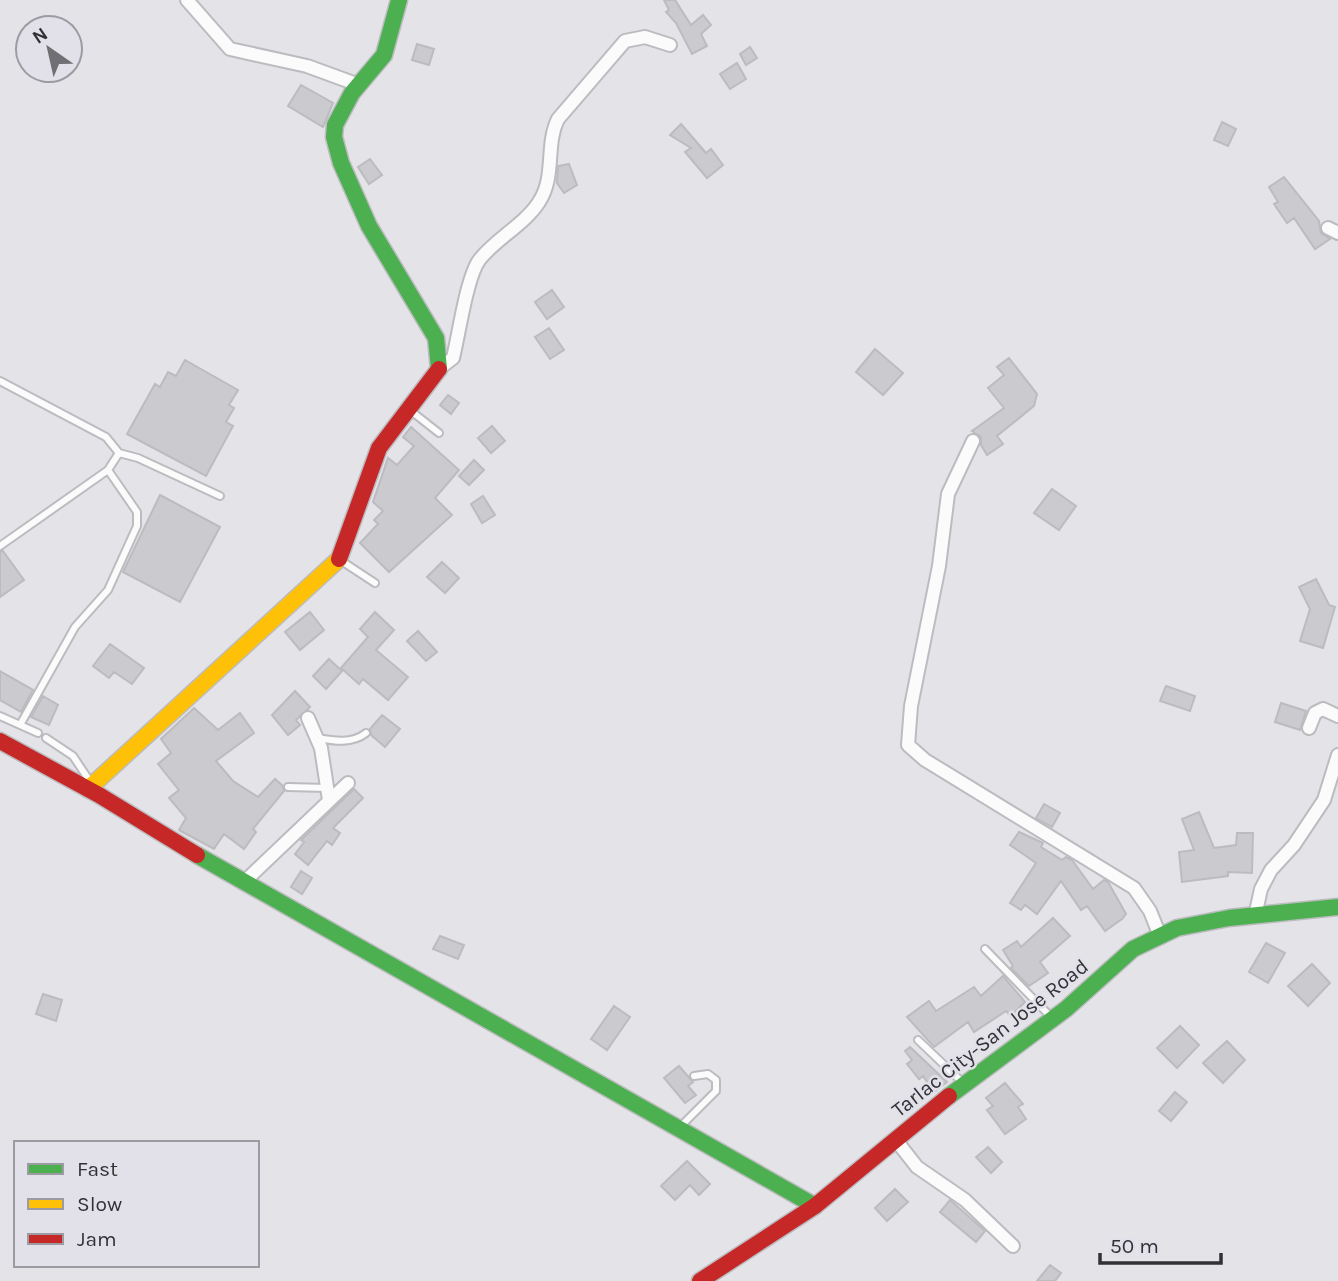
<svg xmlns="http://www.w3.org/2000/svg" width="1338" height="1281" font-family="Karla,sans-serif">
  <rect width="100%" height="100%" fill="#e3e3e8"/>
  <path fill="#cbcbcf" stroke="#bcbbbf" stroke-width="2" d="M664,0h11l16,25 12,-10 8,10 -10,9 6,12 -15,8 -16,-31 -10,-11 3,-2z
    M417,44l17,5 -5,16 -17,-5z
    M750,47l7,11 -11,7 -6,-11z
    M737,63l9,16 -16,10 -10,-15z
    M301,85l32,18 -10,24 -35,-21z
    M1222,122l14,7 -8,17 -14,-6z
    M681,124l25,29 5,-4 12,16 -16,13 -22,-26 6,-4 -21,-13z
    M370,159l12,16 -13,9 -11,-17z
    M569,164l8,21 -13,8 -7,-10 1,-17z
    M1284,177l35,44 2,12 9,6 -15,10 -21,-31 -7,5 -13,-19 4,-2 -9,-15z
    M552,290l12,17 -17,12 -12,-17z
    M549,328l15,22 -14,9 -15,-22z
    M875,349l28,24 -20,22 -27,-23z
    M1009,358l28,36 -3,12 -37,30 6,8 -16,11 -6,-10v-8l-9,-6 32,-23 -16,-20 16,-13 -7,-8z
    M185,360l53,30 -9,15 5,3 -8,14 7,4 -27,50 -79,-42 28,-50 5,3 8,-15 8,4z
    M448,395l11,8 -8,11 -11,-9z
    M492,426l13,15 -14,12 -13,-15z
    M411,427l48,43 -24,28 17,17 -63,57 -29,-29 18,-19 -4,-4 9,-9 -10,-9 15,-44 9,7 17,-19 -11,-9z
    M474,460l10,10 -15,15 -10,-9z
    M1052,489l24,17 -17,24 -25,-17z
    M160,495l60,32 -40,75 -57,-30z
    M483,496l12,19 -13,8 -11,-19z
    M3,551l21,29 -24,17v-45z
    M442,562l17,16 -14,15 -18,-16z
    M1316,579l13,26 6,2 -12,41 -23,-7 10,-32 -11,-22z
    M310,612l14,18 -24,20 -15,-18z
    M375,612l19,18 -18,20 32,27 -20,23 -25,-21 -4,5 -18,-16 27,-31 -8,-8z
    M418,631l19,21 -11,9 -19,-20z
    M110,644l34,24 -12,16 -18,-12 -5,6 -16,-12z
    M329,659l13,12 -16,18 -13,-13z
    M0,671l33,19 -12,22 -21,-12z
    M1166,686l29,10 -5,15 -30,-10z
    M295,691l15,16 -14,13 4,5 -12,10 -16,-20z
    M43,696l15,9 -9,20 -18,-8z
    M1281,703l25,8 -6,19 -25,-8z
    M194,708l24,22 22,-17 14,20 -38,28 17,20 25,16 17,-18 8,7 1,5 -31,38 3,3 -12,17 -20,-15 -10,15 -35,-19 7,-12 -17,-20 10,-8 -21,-26 13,-11 -10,-14z
    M382,715l18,14 -15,18 -14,-12 -1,-6z
    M354,789l9,9 -30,30 7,5 -8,12 -5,-4 -19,24 -13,-11 9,-12 -3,-2z
    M1044,804l16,9 -8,14 -16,-9z
    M1199,812l15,36 22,-3 1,-12h16l-1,40 -24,-1v4l-46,6 -3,-30 15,-2 -12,-31z
    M1019,832l24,11 -2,4 21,13 4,-3 6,3 21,29 11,-9 4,2 18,32 -4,5 -17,12 -18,-25 -6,4 -20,-29 -24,33 -12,-9 -4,5 -11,-7 26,-40 -26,-18z
    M301,871l11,7 -10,16 -11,-7z
    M1053,918l17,18 -30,26 8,11 -19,13 -18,-18 2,-2 -10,-16 14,-9 4,6z
    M440,936l24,9 -6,14 -25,-10z
    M1266,943l19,10 -17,30 -19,-11z
    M1312,964l18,19 -22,23 -20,-20z
    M1003,976l22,26 -14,14 -5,-5 -32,21 -6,-10 -34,25 -27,-30 22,-16 7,10 38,-24 7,9z
    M43,994l19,6 -6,21 -20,-7z
    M614,1006l16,11 -23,33 -16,-11z
    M1180,1026l19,19 -22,23 -20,-20z
    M1227,1041l18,19 -22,23 -20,-20z
    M910,1047l37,35 -13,10 -11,-16 -4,3 -12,-15 5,-4 -7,-9z
    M679,1066l14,16 -5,4 8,9 -11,8 -21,-25z
    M1005,1083l18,21 -5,3 8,12 -21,15 -18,-24 6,-4 -7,-8z
    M1175,1092l12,10 -16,19 -12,-10z
    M988,1147l14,15 -11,11 -15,-16z
    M687,1161l23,23 -11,11 -9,-10 -15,15 -14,-14z
    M895,1189l13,13 -21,19 -12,-13z
    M950,1200l35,31 -9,11 -36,-30z
    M1050,1265l11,8 -6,8h-18z"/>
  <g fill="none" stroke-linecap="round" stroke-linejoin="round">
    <g stroke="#bcbcc0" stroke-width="10">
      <path id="lane" d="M0,381l106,56 13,16 -11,17 -108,76
        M411,411l28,22
        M119,453l19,5 82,38
        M340,560l35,23
        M0,716l38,17
        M20,725l55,-98 33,-37 29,-64v-14l-29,-42
        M46,738l27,18 18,27
        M318,738c16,3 34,6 48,-5
        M288,787l39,1
        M985,949l66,68
        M918,1040l45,43
        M682,1125l34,-34v-11l-8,-6 -14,2"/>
    </g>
    <g stroke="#bcbcc0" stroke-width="16">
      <path id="street" d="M187,0l43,49 77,17 52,19
        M1328,228l10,5
        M440,368l13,-10c6,-24 14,-83 27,-99 17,-21 45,-35 59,-57 17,-26 6,-57 19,-83l67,-78 20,-4 25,8
        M973,441l-25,53 -9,72 -28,140 -3,39 17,15 209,128 16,23 10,25
        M308,718l13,30 8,52
        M1309,728l6,-15 8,-4 15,7
        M243,883l105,-100
        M1255,916l6,-27 10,-19 23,-25 30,-45 14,-45
        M895,1139l22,28 48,33 48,46"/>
    </g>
    <g stroke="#bcbcc0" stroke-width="19">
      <path id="fast" d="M399,0l-15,55 -32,38 -17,32 -1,12 7,26 28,63 67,112 3,31
        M197,855l618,351
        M949,1096l117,-87 67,-60 44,-21 52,-10 109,-11"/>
    </g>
    <g stroke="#bcbcc0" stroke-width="19">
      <path id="slow" d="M88,789l251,-230"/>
    </g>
    <g stroke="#bcbcc0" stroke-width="19">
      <path id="jam" d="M339,559l40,-111 60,-79
        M0,741l99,54 98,60
        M700,1281l115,-75 134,-110"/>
    </g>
    <use href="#lane" stroke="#fbfbfc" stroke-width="6"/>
    <use href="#street" stroke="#fbfbfc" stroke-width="12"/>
    <use href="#fast" stroke="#4caf50" stroke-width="16"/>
    <use href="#slow" stroke="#ffc107" stroke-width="16"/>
    <use href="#jam" stroke="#c62828" stroke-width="16"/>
  </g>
  <g text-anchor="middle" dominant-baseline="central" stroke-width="5" stroke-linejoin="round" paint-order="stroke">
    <g font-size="21" fill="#323134" stroke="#e2e1ea">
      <text transform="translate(990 1038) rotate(-38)">Tarlac City-San Jose Road</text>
    </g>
  </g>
  <rect x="14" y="1141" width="245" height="126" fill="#e2e1ea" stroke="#9c9ba1" stroke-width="2"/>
  <rect x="28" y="1164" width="35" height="10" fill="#4caf50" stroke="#9c9ba1" stroke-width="2"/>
  <text x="77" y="1176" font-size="21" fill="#323134">Fast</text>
  <rect x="28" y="1199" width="35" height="10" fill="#ffc107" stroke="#9c9ba1" stroke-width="2"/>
  <text x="77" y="1211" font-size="21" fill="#323134">Slow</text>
  <rect x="28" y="1234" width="35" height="10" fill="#c62828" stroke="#9c9ba1" stroke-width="2"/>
  <text x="77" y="1246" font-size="21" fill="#323134">Jam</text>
  <g transform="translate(49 49) rotate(326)"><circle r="33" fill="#e2e1ea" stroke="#9c9ba1" stroke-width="2"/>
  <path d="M0-5L12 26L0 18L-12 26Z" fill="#706f73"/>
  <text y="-10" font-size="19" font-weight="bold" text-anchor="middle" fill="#323134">N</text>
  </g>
  <path d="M1100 1253v10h121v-10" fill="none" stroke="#323134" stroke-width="3.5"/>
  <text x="1110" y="1253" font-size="21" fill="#323134" stroke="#e2e1ea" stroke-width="5" paint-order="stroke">50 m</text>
</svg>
